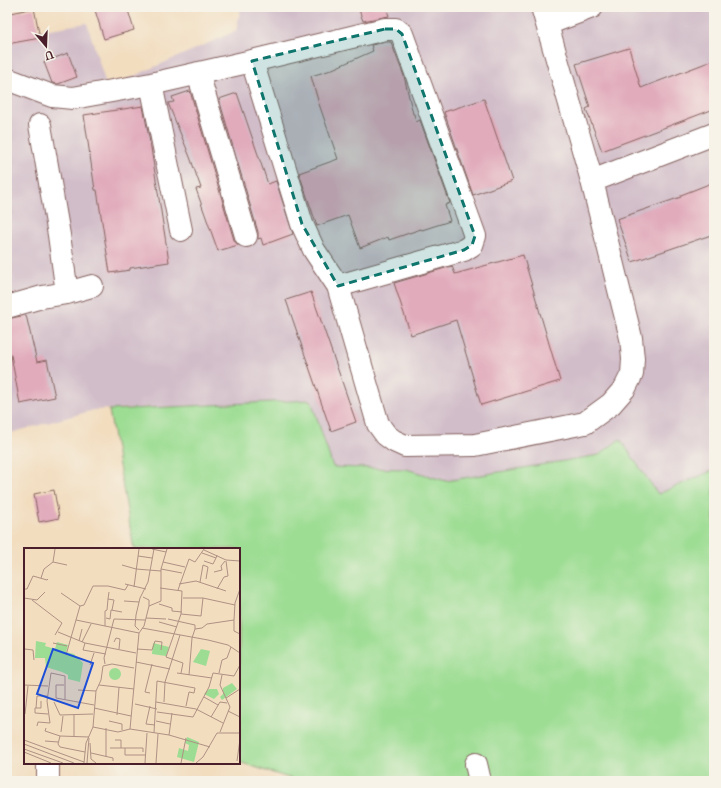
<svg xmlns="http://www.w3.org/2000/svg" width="721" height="788" font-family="'IM FELL Great Primer',serif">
  <rect width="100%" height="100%" fill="#f7f3e8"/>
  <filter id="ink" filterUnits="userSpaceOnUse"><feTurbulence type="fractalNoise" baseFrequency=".025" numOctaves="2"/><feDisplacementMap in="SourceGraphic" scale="8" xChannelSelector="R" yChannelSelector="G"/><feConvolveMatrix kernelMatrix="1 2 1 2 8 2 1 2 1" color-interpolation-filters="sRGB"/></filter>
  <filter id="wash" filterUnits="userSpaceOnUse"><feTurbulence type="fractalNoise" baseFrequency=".012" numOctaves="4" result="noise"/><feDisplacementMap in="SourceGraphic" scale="16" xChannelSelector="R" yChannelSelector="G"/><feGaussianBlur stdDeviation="0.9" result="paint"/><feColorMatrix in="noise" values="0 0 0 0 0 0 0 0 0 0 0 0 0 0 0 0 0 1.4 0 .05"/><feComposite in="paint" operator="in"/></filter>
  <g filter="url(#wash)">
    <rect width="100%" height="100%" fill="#f2ddbf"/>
    <path fill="#d1bdc9" d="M241,7h473v463l-56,24 -38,-55 -21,16 -153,26 -40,-12 -73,-2 -22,-67 -217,10 -87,24v-398l80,-13 20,65 129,-57z"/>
    <path fill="#9cdd93" stroke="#737e5f" d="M311,400l22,67 73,2 40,12 153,-26 21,-16 38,55 56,-24v311h-416l-59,-19v-213h-105l-25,-139z"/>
    <g id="blocks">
      <path fill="#e1abbc" d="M94,7h33l7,23 -30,9z
        M358,7h28l3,9 -26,5z
        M34,8l6,30 -33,6v-30z
        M386,42h5l13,34 9,38h1l2,8 4,-2 30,83 -5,2 5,16 -28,9 -1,-1 -32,11 -1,-3 -28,11 -12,-33 -31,11 -18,-53 39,-14 -19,-55 -8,-28 17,-5 45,-20 -2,-6z
        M629,48l12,40 73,-28v49l-112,42 -16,-42 4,-2 -14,-43z
        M68,53l9,24 -19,7 -6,-1 -8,-21z
        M190,91l44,149 4,5 -20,6 -22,-62 5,-1 -11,-31 -22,-54 6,-1 -2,-5z
        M237,93l31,91 8,-3 17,53 -30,11 -2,-7 -3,1v-7l-39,-133z
        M484,99l28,82 -39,14 -29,-83z
        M143,106l8,42 18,114 -39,6v2l-20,3 -13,-83h-2l-11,-75z
        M714,182v52l-82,28 -15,-43 64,-22v-2z
        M523,255l37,126 -79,24 -25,-85 -45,15 -17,-52 58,-17 3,8z
        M311,292l45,130 -25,9 -45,-131z
        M26,315l11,47 10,-2 8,37 -35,7 -9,-49 -4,1v-37z
        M54,490l5,28 -20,4 -5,-28z"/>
    </g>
  </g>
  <g filter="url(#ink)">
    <use href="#blocks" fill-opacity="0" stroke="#85625f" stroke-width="1"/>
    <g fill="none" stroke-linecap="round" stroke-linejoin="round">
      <g stroke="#85625f" stroke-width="24">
        <path id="minor" d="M547,24l45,-17
          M252,61l50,163 12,26 24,36 40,138 8,11 8,6 11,5 70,-1 110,-22 26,-19 14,-16 7,-14 1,-15 -2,-21 -39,-157 -50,-174
          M198,73l48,163
          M7,79l45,17 21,2 78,-14 101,-23 133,-32h11l6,5 73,202 -3,9 -8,5 -126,36
          M151,84l30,146
          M40,125l19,110 8,58
          M592,181l122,-47
          M7,307l35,-10 25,-4 25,-7
          M476,764l4,17
          M48,781v-18"/>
      </g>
      <use href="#minor" stroke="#fff" stroke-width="22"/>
    </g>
  </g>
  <path fill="#0f766e" fill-opacity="0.2" stroke="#0f766e" stroke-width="3" stroke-dasharray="8 5" stroke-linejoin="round" d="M385,29h11l6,5 73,202 -3,9 -8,5 -126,36 -36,-62 -50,-163z"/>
  <g transform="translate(24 548)">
    <rect width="216" height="216" fill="#f2ddbf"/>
    <path d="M12,93l10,2 -1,3 10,3 2,-7 11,3 -2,7 8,2 9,9 -3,19 -12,-3v-4l-6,-3 -16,-5 -1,-9h-10zM129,95l16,4 -3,9 -14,-2zM177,101l9,2 -4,15 -13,-4zM85 126a6 6 0 1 1 12 0a6 6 0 1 1-12 0ZM208,135l5,6 -15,11 -2,-3 3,-3v-6zM185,141h8l2,5 -5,5 -10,-5zM163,189l12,5 -5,20 -17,-5 2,-9 9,3 1,-6 -4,-2z" fill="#9cdd93"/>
    <path fill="none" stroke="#af9184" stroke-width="1" d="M31,1l-2,13 14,3M128,1l14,3M180,2l22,10 14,1M178,5l14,5 1,-3M114,8l14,2M180,13l9,3 3,-6M139,14l22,5M98,17l14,4 25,2M137,21l21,4M190,24l8,-2 -1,-4 4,-5M17,30l3,-9 9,-7M176,34l3,-17 5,2 -2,12M101,36l21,5M155,36l17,-3 30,10M110,39l5,-38M136,40l22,3 -1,23 -15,43 17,6 -2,10M0,41h3l6,-13 14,4 1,-1M193,41l7,-12 4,-1 -2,-15M216,41l-5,14 -1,17v11l6,3M154,42l11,-31 6,3 9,-13M85,44l-1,7 6,1 -2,10M37,45l19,13M119,49l6,3v6M0,50l13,2 8,-8M159,50h20l32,7M8,52l30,23 -7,12M100,53l15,1M135,56l13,4v3l10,1M56,58l4,-1 9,-19h15l17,4 3,-5M157,66l20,2 2,-18M82,70l4,1 1,-9 11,2M122,70l20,1M144,71l27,6v4M52,72l63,13M135,74l18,5M81,78v-15l2,-1 1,-11M118,80l66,12 20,5 12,8M115,82l-4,-4 1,-11 4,-17 8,-16 6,-33M34,84l27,11 51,10M55,93l3,-12M58,94l9,-18M90,94l2,-4 4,1 -1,10M29,95l14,3M61,95l-2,7 23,4M113,101l15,1 3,-9 7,1 -1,8M0,104l1,-3 8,1 1,10M42,107l14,-49M112,114l34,7M0,116v21M81,116l-1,-6 10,-39 31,1M66,117l4,-12M153,125l35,5M195,125l3,-13 5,-2 4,-11M165,127l3,-37 3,-9 7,-1 5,-4 27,-4M0,137l24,1M40,137h-8v13l38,7M75,137l35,4M54,142l18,1M126,145l-5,-1 7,-28M180,149l14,8M202,150l14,-9M17,153v7h-6v5l13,1M30,154l6,13 33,-1M132,154l40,7 27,14M140,154l1,-20 15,-47M111,156l22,5M126,158l-4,18 9,1M12,160l1,-12h10M70,160l37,8M204,163l12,6M133,164l36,5 16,-30 4,-14 21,3 6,-11M1,166l3,-28M93,167l2,-28M187,169l9,-15 7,1M85,173l13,3v6M132,173l14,3M13,178l1,-4 12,1 -3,-22 4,-28 14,3v23M69,179l25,5 12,-3 39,6 41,12M22,180l-1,3 15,5 29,1M106,181l9,-96 5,-7 5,-20 12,-5v-32l6,-20M37,184l2,-16M196,184l10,-25 -10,-22 2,-10M130,185l3,-52 38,7 -1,5 -5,-1 -3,14M145,187l3,-22M36,188l-2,8 2,3 25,5M50,189v-22M0,192l60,22M91,192h6v8M21,193l13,1M66,195l1,16 5,4M0,196l50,19M86,200h15v7h20M101,200h18v4M0,201l39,14M0,204l27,11M67,205l22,5v3M82,209v-29M213,213l3,-22M60,215l2,-20 7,-16 3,-36 5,-11 2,-14 9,-2 22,4M63,215l2,-25M121,215l2,-30M132,215l2,-29M157,215l5,-25M172,215l7,-6 14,-24h23"/>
    <path fill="#1d4ed8" fill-opacity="0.15" stroke="#1d4ed8" stroke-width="2" d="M29,101l40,14 -15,45 -41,-14z"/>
    <rect width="216" height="216" fill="none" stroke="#4a1f2b" stroke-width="2"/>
  </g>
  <rect width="721" height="788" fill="none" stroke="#f7f3e8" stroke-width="24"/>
  <g transform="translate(46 46) rotate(161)" stroke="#f7f3e8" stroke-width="3" paint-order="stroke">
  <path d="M0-3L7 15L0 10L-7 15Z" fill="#4a1f2b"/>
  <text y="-6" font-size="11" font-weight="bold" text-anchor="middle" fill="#4a1f2b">U</text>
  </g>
</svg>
